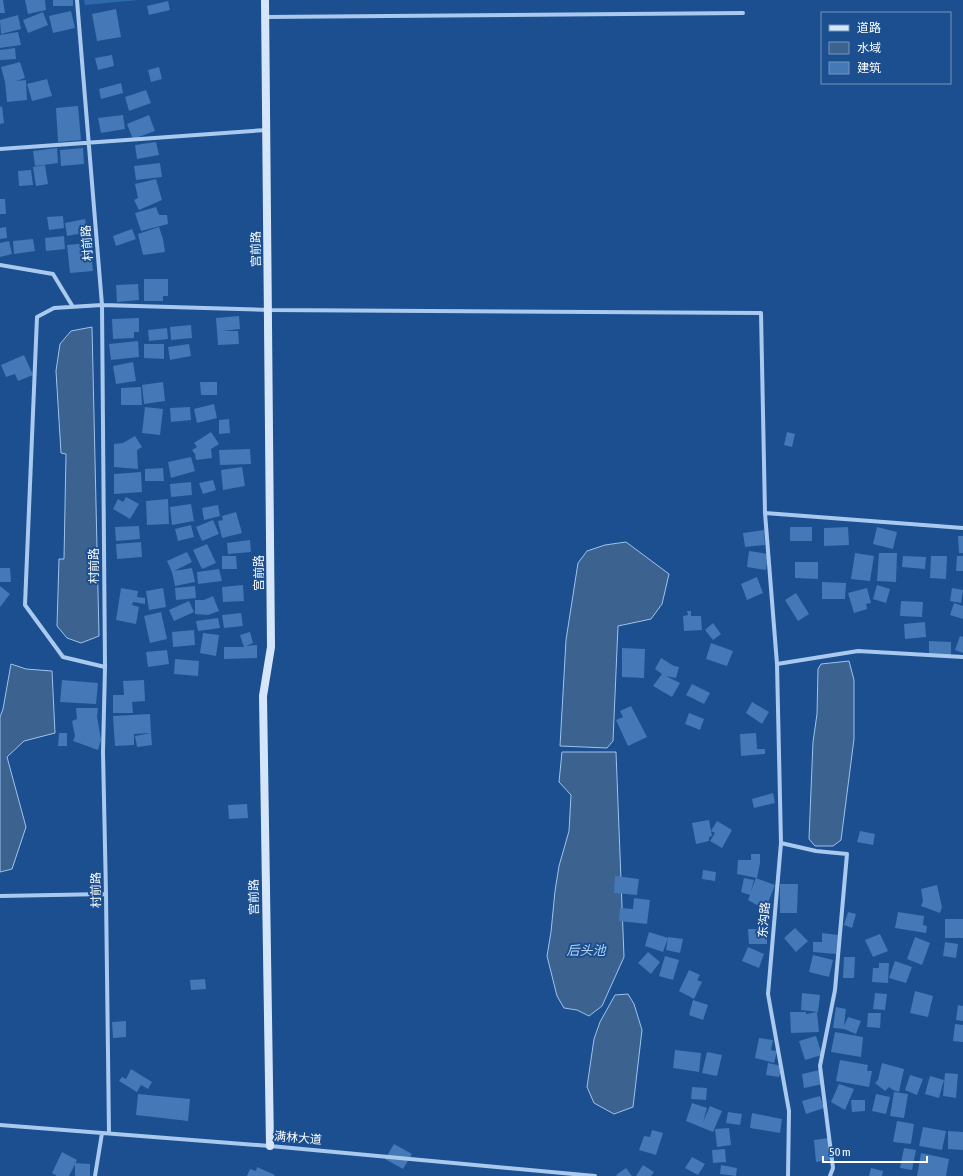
<svg xmlns="http://www.w3.org/2000/svg" width="963" height="1176" font-family="'Asap Condensed','Noto Sans SC',sans-serif">
  <rect width="100%" height="100%" fill="#1b4f8f"/>
  <path fill="#2e69ad" d="M84,0h54l-53,5z"/>
  <path fill="#3c6290" stroke="#9cc4f0" d="M92,327l7,309 -18,7 -14,-5 -10,-12 2,-67h5l2,-105 -5,-1 -5,-82 4,-27 11,-13z
    M626,542l43,32 -7,30 -11,15 -33,7 -5,115 -6,7 -47,-2 6,-106 12,-77 9,-12 18,-6z
    M849,661l5,19v59l-13,101 -8,6h-18l-6,-7 4,-97 4,-28 1,-45 3,-5z
    M11,664l15,5 26,2 3,62 -31,8 -17,16 19,70 -14,42 -12,3v-155l3,-8z
    M562,752h54l8,205 -22,49 -13,10 -12,-6 -13,-2 -7,-12 -10,-40 4,-24 4,-41 4,-25 10,-35 2,-36 -12,-13z
    M628,994l6,10 8,26 -9,77 -19,7 -20,-11 -7,-16 7,-48 6,-17 15,-27z"/>
  <path fill="#4478b7" d="M0,0h3l2,13h-5z
    M25,0h20l1,10 -18,4z
    M53,0h20v6h-20z
    M168,1l2,9 -21,5 -2,-9z
    M116,9l5,28 -24,4 -5,-27z
    M71,11l4,17 -22,5 -4,-17z
    M43,12l5,13 -20,8 -5,-13z
    M18,15l3,14 -20,5 -1,-14z
    M18,32l3,13 -21,3v-13z
    M15,48l1,11 -16,1v-10z
    M112,55l2,11 -16,4 -3,-12z
    M20,62l5,16 -9,3 10,-1 1,20 -20,2 -2,-20 -4,-15z
    M159,67l3,12 -11,3 -3,-12z
    M47,79l5,17 -20,5 -5,-17z
    M121,83l2,10 -22,6 -2,-10z
    M146,90l5,13 -22,8 -4,-14z
    M2,106l2,17 -4,1v-17z
    M78,106l3,34 -23,2 -2,-34z
    M123,115l2,14 -24,4 -3,-15z
    M149,115l6,16 -22,8 -6,-15z
    M156,142l3,13 -22,4 -2,-14z
    M57,148l1,15 -23,3 -2,-15z
    M83,148l1,16 -23,2 -1,-16z
    M160,163l2,14 -26,3 -2,-14z
    M45,165l3,19 -12,2 -3,-19z
    M31,170l2,15 -14,1 -1,-15z
    M156,179l6,21 -23,10 -5,-10 4,-2 -3,-14z
    M0,199h5l1,15h-6z
    M156,207l3,8h8l1,9 -27,7 -6,-18z
    M63,216l1,12 -15,2 -2,-13z
    M85,219l3,13 -21,4 -2,-13z
    M6,227l1,11 -7,1v-11z
    M159,227l4,12 2,13 -22,3 -5,-21z
    M132,229l4,10 -20,7 -3,-10z
    M64,236l1,13 -19,2 -1,-13z
    M33,239l2,12 -21,3 -1,-13z
    M9,241l3,13 -12,3v-14z
    M90,243l3,28 -23,2 -3,-28z
    M144,279h24v17h-5v5h-19z
    M138,284l1,16 -22,2 -1,-17z
    M239,316l1,13 -18,2h16l1,13 -21,1 -2,-27z
    M139,318v14h-5v6l-21,1 -1,-20z
    M191,325l1,13 -21,2 -1,-13z
    M167,328l1,11 -19,2 -1,-11z
    M138,341l1,16 -28,3 -2,-16z
    M144,344h20v15l-20,-1z
    M189,344l2,12 -21,4 -2,-13z
    M24,355l9,20 -15,6 -3,-7 -9,3 -5,-12z
    M133,362l3,19 -20,3 -3,-18z
    M163,382l2,19 -21,3 -2,-19z
    M200,382h17v13h-16z
    M141,387l1,18h-21v-17z
    M214,404l3,14 -20,5 -3,-14z
    M145,407l18,2 -3,26 -18,-2z
    M190,407l1,13 -20,2 -1,-14z
    M229,419l1,14 -11,1v-14z
    M211,432l8,12 -8,5 1,9 -16,2 -1,-6 -3,-4 5,-3 -3,-4z
    M787,432l8,2 -3,13 -8,-2z
    M135,436l7,11 -5,3 1,19 -24,-2v-23l9,-1z
    M250,449l1,15 -31,1 -1,-15z
    M191,457l4,14 -24,7 -3,-16z
    M242,467l3,19 -22,4 -2,-20z
    M163,468l1,13h-19v-12z
    M141,472l1,20 -28,2v-20z
    M213,480l3,10 -13,4 -4,-11z
    M191,482l1,13 -21,2 -1,-13z
    M126,497l13,7 -9,15 -17,-10 5,-10 5,3z
    M168,499l1,25 -22,1 -1,-24z
    M191,504l3,17 -22,4 -2,-18z
    M218,505l2,11 -16,4 -2,-12z
    M236,512l6,21 -20,5 -4,-17 5,-1 -1,-4z
    M213,520l6,14 -17,7 -6,-14z
    M191,525l3,12 -16,4 -3,-12z
    M139,526l1,13 -24,2 -1,-14z
    M790,527h22v14h-22z
    M848,527l1,18 -25,1v-18z
    M877,527l20,5 -4,17 -20,-5z
    M764,530l1,15 -20,2 -2,-14z
    M958,536h5v17h-4z
    M250,540l1,12 -23,2 -1,-11z
    M141,542l1,15 -25,2 -1,-15z
    M207,544l9,19 -14,6 -9,-19z
    M749,551l19,3 -2,16 -19,-3z
    M187,552l5,10 -18,9 18,-3 3,14 -20,4 -3,-14 -5,-11z
    M855,553l19,3 -4,25 -19,-2z
    M879,553h18l-1,29 -19,-1z
    M222,556h14l1,13h-15z
    M903,556l23,1 -1,12 -23,-2z
    M931,556h16l-1,23 -16,-1z
    M957,556h6v15h-7z
    M795,562h23v17l-23,-1z
    M0,568h10l1,14h-11z
    M219,569l3,12 -24,3 -1,-12z
    M757,577l6,16 -16,7 -6,-16z
    M822,582l24,1 -1,16h-23z
    M243,585l1,16 -21,1 -1,-15z
    M877,585l13,4 -4,14 -13,-4z
    M0,586l10,8 -10,13z
    M195,586l1,12 -20,2 -1,-12z
    M121,588l17,3 -1,6 8,1v6l-12,-2 -1,3 7,2 -3,17 -20,-4z
    M163,588l3,19 -17,3 -3,-19z
    M867,588l4,15 -5,1 1,5 -13,4 -6,-20z
    M952,588l11,2 -2,13 -11,-2z
    M796,593l13,21 -11,7 -13,-21z
    M213,596l6,15 -11,4 -13,-1v-14h9z
    M189,601l5,11 -20,9 -5,-11z
    M901,601l22,1 -1,15 -22,-1z
    M954,603l9,3v13l-13,-4z
    M687,611h4v5h10l1,14 -18,1 -1,-15 5,-1z
    M161,612l6,27 -17,4 -6,-27z
    M241,613l2,13 -19,2 -2,-13z
    M218,618l2,10 -22,3 -2,-10z
    M925,622l1,15 -21,2 -1,-15z
    M713,623l8,11 -8,6 -8,-10z
    M194,630l1,15 -22,2 -1,-15z
    M250,632l3,11 -7,3 11,-1v13l-33,1v-12h20l-4,-12z
    M203,633l16,2 -3,21 -16,-3z
    M960,636l3,1v16l-8,-3z
    M929,641l22,1v15h-22z
    M711,643l22,8 -6,15 -21,-7z
    M622,648l23,1 -1,29 -22,-1z
    M167,650l2,14 -21,3 -2,-15z
    M661,658l13,8 5,1 -3,11 -10,-2 14,7 -8,14 -19,-11 9,-12 -7,-5z
    M175,659l24,2 -1,15 -24,-2z
    M62,680l36,3 -2,21 -36,-2z
    M144,680l1,21 -13,1 1,11h-20v-18h11l-1,-14z
    M692,684l18,9 -6,11 -18,-9z
    M752,702l17,10 -7,12 -16,-11z
    M631,706l16,31 -19,9 -12,-26 7,-3 -3,-6z
    M76,708h22l-1,8 4,24 -3,10 -25,-9 2,-5 -3,-15 5,-2z
    M689,713l15,6 -4,11 -15,-6z
    M150,714l1,19 -17,1v11l-19,1 -2,-30z
    M59,733h8v13h-9z
    M151,733l1,12 -15,2 -2,-11z
    M756,733l1,16h8v5l-24,2 -1,-22z
    M773,793l2,10 -21,5 -2,-9z
    M247,804l1,14 -19,1 -1,-14z
    M709,820l2,11 6,-10 15,9 -10,18 -12,-7 5,-8 -4,-2 1,5 -3,1v4l-13,3 -4,-21z
    M860,831l15,3 -2,11 -16,-3z
    M751,854h9v9l-3,15 -20,-4 1,-14h13z
    M703,870l13,2 -1,9 -13,-2z
    M615,876l24,3 -2,16 -23,-2z
    M744,878l10,2 -3,11 5,-13 19,7 -7,18 -4,6 -16,-9 2,-5 -9,-3z
    M780,884h18l-1,29h-17z
    M937,885l5,22 -2,6 -19,-7 2,-5 -2,-12z
    M634,898l16,2 -3,24 -28,-3 1,-13 13,1z
    M848,912l8,2 -4,14 -8,-3z
    M898,912l26,4 -1,9 4,1 -1,7 -31,-5z
    M945,919h18v19h-18z
    M795,928l13,13 -12,11 -12,-14z
    M748,929h19v15h-18z
    M649,932l19,6 -5,14 -18,-6z
    M822,933l16,2 -2,19 -23,-2v-10h9z
    M880,934l8,17 -15,6 -8,-17z
    M668,937l15,2 -3,14 -14,-3z
    M915,937l15,6 -8,22 -15,-6z
    M945,942l13,2 -2,14 -13,-2z
    M748,947l16,7 -5,14 -17,-7z
    M648,952l12,10 -9,12 -13,-11z
    M813,955l20,5 -4,17 -20,-5z
    M665,956l14,4 -6,20 -14,-4z
    M844,957h11l-1,21h-11z
    M895,961l17,6 -6,16 -17,-5z
    M879,963h10l-1,20 -16,-1 1,-14h6z
    M689,970l11,5 -3,5 5,2 -8,17 -15,-8z
    M205,979l1,10 -15,1 -1,-10z
    M915,991l18,5 -5,21 -18,-4z
    M802,993l18,2 -2,17 -17,-2z
    M875,993l12,1 -2,16 -12,-1z
    M693,1000l15,5 -5,15 -14,-5z
    M958,1005l5,1v15l-7,-1z
    M836,1007l10,2 -2,17 4,-9 13,4 -5,13 -12,-5 -11,-1z
    M790,1012h16v2l11,-2 2,20 -28,1z
    M868,1013h13l-1,15 -13,-1z
    M126,1021v16l-13,1 -1,-16z
    M955,1024l8,1v17l-10,-1z
    M835,1032l28,5 -2,20 -30,-5z
    M816,1036l6,19 -17,5 -6,-19z
    M759,1038l14,2 -2,10 6,1 -3,12 -19,-5z
    M675,1050l26,3 -2,19 -26,-4z
    M707,1052l15,3 -5,21 -15,-3z
    M840,1060l28,5 -1,6h5l-3,16 -33,-6z
    M768,1063l14,3 -3,11 -13,-2z
    M882,1063l22,6 -5,23 -6,-2 -4,-3 -4,4 -10,-8 3,-3z
    M131,1069l21,13 -4,7 -7,-4 -4,7 -18,-11 3,-4 4,2z
    M820,1070l3,14 -19,4 -2,-14z
    M945,1073l13,1 -2,24 -13,-2z
    M910,1075l13,4 -6,16 -12,-5z
    M930,1076l14,4 -5,18 -14,-4z
    M839,1084l15,5 -9,21 -14,-8z
    M692,1087l15,1 -1,12 -15,-1z
    M894,1092l14,2 -4,24 -14,-2z
    M138,1094l52,5 -2,22 -52,-6z
    M876,1094l14,3 -4,17 -14,-3z
    M820,1096l4,12 -18,6 -4,-13z
    M851,1100h14v11l-13,1z
    M692,1103l15,5 -4,14 7,-16 12,5 -9,21 -27,-11z
    M728,1112l14,2 -2,11 -14,-2z
    M752,1113l30,6 -2,14 -30,-5z
    M897,1121l17,3 -3,20 -18,-2z
    M923,1127l23,4 -4,19 -23,-4z
    M729,1128l2,17 -14,2 -2,-18z
    M652,1130l11,3 -7,22 -17,-5 5,-14 6,1z
    M948,1131l15,1v18l-15,-1z
    M828,1138l2,22 -14,2 -2,-22z
    M394,1144l18,10 -9,15 -18,-10z
    M904,1148l12,2 -4,20 -12,-2z
    M725,1149l1,13 -13,1 -1,-13z
    M62,1152l15,8 -8,16h-12l-5,-3z
    M921,1153l28,6 -3,17h-29z
    M692,1157l13,7 -7,11 -13,-7z
    M75,1163l15,1v12h-15z
    M643,1165l11,7 -3,4h-15z
    M721,1165l16,3 -1,8 -16,-2z
    M257,1167l18,8 -1,1h-27l3,-7 6,2z
    M626,1168l6,8h-15l-1,-1z
    M871,1168l12,3 -1,5h-13z"/>
  <g fill="none" stroke-linecap="round" stroke-linejoin="round">
    <path stroke="#a9c9ee" stroke-width="4" d="M77,0l25,305 3,362 -2,85 3,142 3,239
      M266,17l477,-4
      M0,149l266,-19
      M0,265l53,9 20,33
      M777,664l81,-13 105,6
      M105,667l-42,-10 -38,-52 12,-288 17,-9 48,-3 167,5 492,3 4,200
      M781,843l35,8 31,3 -12,136 -15,76 13,102 -3,8
      M0,896l106,-2
      M0,1125l270,21 325,30
      M95,1176l7,-43
      M788,1176l1,-65 -21,-117 13,-151 -4,-179 -12,-151 198,15"/>
    <path stroke="#d6e6fa" stroke-width="8" d="M265,0l6,647 -8,49 7,450"/>
  </g>
  <g text-anchor="middle" dominant-baseline="central" stroke-width="4" stroke-linejoin="round" paint-order="stroke">
    <g font-size="12" fill="#fff" stroke="#1b4f8f">
      <text transform="translate(87 243) rotate(-94)">村前路</text>
      <text transform="translate(256 249) rotate(-91)">宫前路</text>
      <text transform="translate(94 566) rotate(-90)">村前路</text>
      <text transform="translate(259 573) rotate(-90)">宫前路</text>
      <text transform="translate(96 890) rotate(-91)">村前路</text>
      <text transform="translate(254 897) rotate(-91)">宫前路</text>
      <text transform="translate(764 920) rotate(-85)">东沟路</text>
      <text transform="translate(298 1138) rotate(5)">满林大道</text>
    </g>
    <g font-size="13" font-style="italic" fill="#b5d3f5" stroke="#1b4f8f">
      <text x="586" y="950">后头池</text>
    </g>
  </g>
  <rect x="821" y="12" width="130" height="72" fill="#1b4f8f" stroke="#7695bc"/>
  <rect x="829" y="25" width="20" height="6" fill="#d6e6fa" stroke="#7695bc"/>
  <text x="857" y="32" font-size="12" fill="#ffffff">道路</text>
  <rect x="829" y="42" width="20" height="12" fill="#3c6290" stroke="#7695bc"/>
  <text x="857" y="52" font-size="12" fill="#ffffff">水域</text>
  <rect x="829" y="62" width="20" height="12" fill="#4478b7" stroke="#7695bc"/>
  <text x="857" y="72" font-size="12" fill="#ffffff">建筑</text>
  <path d="M823 1156v6h104v-6" fill="none" stroke="#ffffff" stroke-width="2"/>
  <text x="829" y="1156" font-size="12" fill="#ffffff" stroke="#1b4f8f" stroke-width="3" paint-order="stroke">50 m</text>
</svg>
